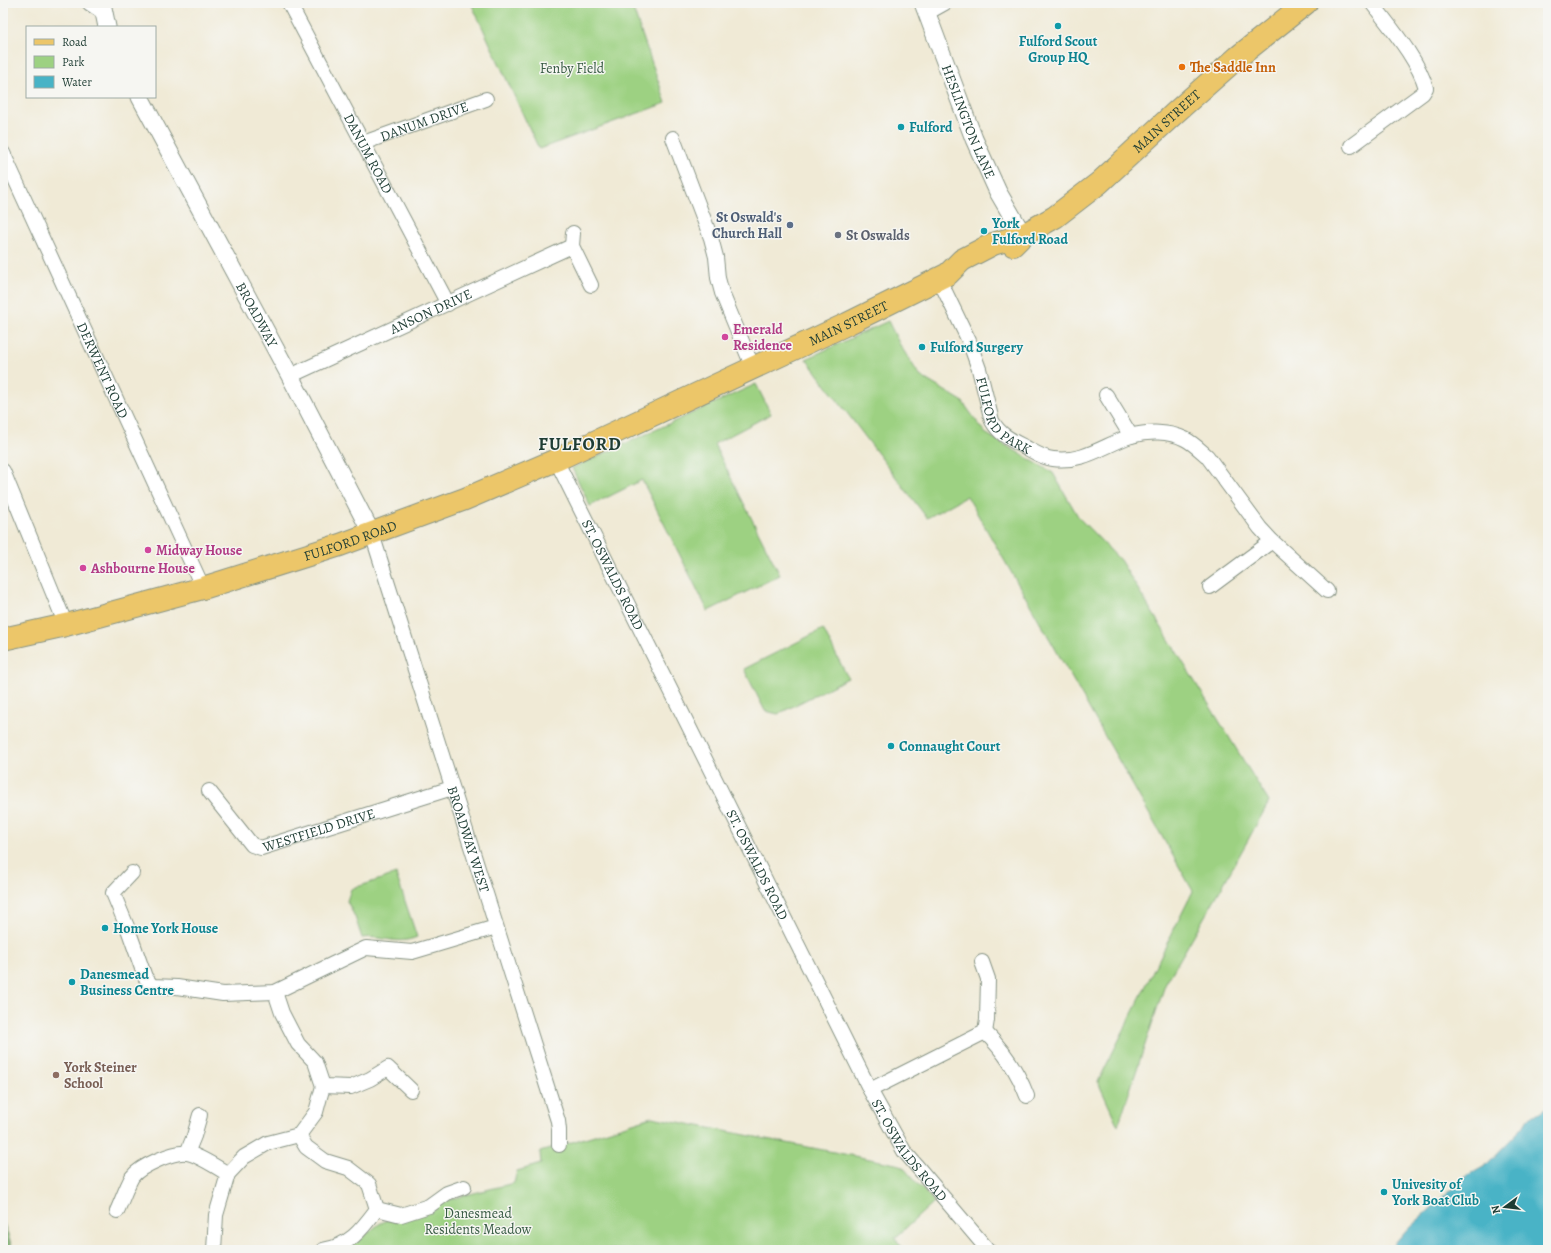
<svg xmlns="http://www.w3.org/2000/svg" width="1551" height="1253" font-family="Alegreya,serif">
  <rect width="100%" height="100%" fill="#f6f6f2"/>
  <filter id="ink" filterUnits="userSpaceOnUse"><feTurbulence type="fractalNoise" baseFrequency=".025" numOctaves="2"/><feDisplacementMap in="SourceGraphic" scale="8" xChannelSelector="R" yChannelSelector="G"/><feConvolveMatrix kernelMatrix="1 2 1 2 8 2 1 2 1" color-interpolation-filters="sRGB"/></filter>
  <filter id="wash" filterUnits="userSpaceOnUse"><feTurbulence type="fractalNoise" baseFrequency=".012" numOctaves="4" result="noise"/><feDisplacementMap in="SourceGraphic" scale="16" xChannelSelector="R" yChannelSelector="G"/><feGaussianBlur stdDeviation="0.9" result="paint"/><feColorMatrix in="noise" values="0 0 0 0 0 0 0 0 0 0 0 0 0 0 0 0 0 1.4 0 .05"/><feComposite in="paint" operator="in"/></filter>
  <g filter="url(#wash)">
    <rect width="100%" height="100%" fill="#f0ead6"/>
    <path fill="#9dd182" stroke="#5e875b" d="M471,3h160l35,100 -127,46z
      M888,321l12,24 20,31 42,25 23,32 68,40 26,45 41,42 149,242 -46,83 -58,100 -47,141 -20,-44 95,-191 -157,-276 -69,-119 -40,22 -121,-159z
      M756,384l15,30 -57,30 66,131 -72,36 -66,-131 -52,26 -18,-38z
      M823,629l25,49 -70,36 -13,-3 -21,-42z
      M396,874l21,63c-21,9 -34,-2 -55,1l-7,-21 -8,-16 4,-12z
      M652,1117l249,48 33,37 -39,36 9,12h-557l32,-26 10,-5 73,-23 52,-13 3,-12 24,-7 -1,-12z"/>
    <path fill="#7eb370" stroke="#4e7852" d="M3,1221l10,29h-10z"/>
    <path fill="#48b3c6" stroke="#34787d" d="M1548,1106v133l-8,11h-150l18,-21 59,-53 18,-10 38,-39 5,-8 13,-8z"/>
  </g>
  <g filter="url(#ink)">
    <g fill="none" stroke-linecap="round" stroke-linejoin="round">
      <g stroke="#889485" stroke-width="16">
        <g id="minor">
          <path d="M89,3l15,10"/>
          <path id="s1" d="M289,3l159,301"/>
          <path d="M927,13l18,-10"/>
          <path d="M673,138l38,100 5,19 2,21 4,15 31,75"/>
          <path id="s2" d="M363,143l123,-44"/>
          <path d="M1351,146l72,-53 3,-5c-8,-29 -36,-61 -54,-85"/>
          <path id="s3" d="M3,153l200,435"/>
          <path d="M573,233l-1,13 19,39"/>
          <path id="s4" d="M939,279l30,62 10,28 13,52c8,14 19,19 33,26 9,5 18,11 28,12 31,4 51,-14 78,-23 17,-5 38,-5 54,3 8,4 15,11 22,17l53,72 12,13 55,50"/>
          <path id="s5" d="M290,376l282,-130"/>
          <path d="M1106,395l25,41"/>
          <path id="s6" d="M556,460l314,630 34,61 84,99"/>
          <path d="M3,471l63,154"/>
          <path id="s7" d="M372,534l186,587 1,9v15"/>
          <path d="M1210,587l62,-46"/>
          <path id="s8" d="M209,791l43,54 9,3 191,-60"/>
          <path d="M132,873l-19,20 15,36 17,48 7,9 25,1 46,7 52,-2 91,-44 46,4 84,-25"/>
          <path d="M985,1032c18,18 33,40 42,64"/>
          <path d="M323,1086l28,1 19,-8 18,-11 23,22"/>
          <path d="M870,1090l115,-58 2,-12 1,-41 -6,-17"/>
          <path d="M299,1135l7,12 19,14 23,7 21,16 8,25c-15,20 -27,37 -54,41"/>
          <path d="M187,1153l7,-17 6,-21"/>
          <path d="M377,1209l24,6 28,-9 18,-13 17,-6"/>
          <path d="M117,1211c5,-11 9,-23 15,-34 8,-11 42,-26 55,-24 9,1 33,16 41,21"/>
          <path d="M214,1250l2,-35 12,-41 16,-17 24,-14 31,-8 17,-23 7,-26 -8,-24 -17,-18 -16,-31 -7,-21"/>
        </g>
      </g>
      <g stroke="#889485" stroke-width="19">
        <g id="tertiary">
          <path d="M102,3l5,24"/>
          <path id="s9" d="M923,3l51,136 24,53 25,43"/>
          <path id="s10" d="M140,97l150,279 82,158"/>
        </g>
      </g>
      <g stroke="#889485" stroke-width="24">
        <g id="primary">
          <path id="s11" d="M1013,245l10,-10 32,-18 44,-34 77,-71 62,-55 68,-54"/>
          <path id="s12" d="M3,639l63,-14 137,-37 137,-43 125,-46 91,-39 291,-136 101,-50 14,-14 31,-16 30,-9"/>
        </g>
      </g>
      <use href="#minor" stroke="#fff" stroke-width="14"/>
      <use href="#tertiary" stroke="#fff" stroke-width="17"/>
      <use href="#primary" stroke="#ecc669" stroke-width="22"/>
    </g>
  </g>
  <g fill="#0f9aa8" stroke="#f6f6f2" stroke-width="1.5">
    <circle cx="1058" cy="26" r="4"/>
    <circle cx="901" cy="127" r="4"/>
    <circle cx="984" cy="231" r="4"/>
    <circle cx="922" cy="347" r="4"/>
    <circle cx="891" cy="746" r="4"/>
    <circle cx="105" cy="928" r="4"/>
    <circle cx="72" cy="982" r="4"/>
    <circle cx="1384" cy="1192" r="4"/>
  </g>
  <circle fill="#e8710a" stroke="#f6f6f2" stroke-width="1.5" cx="1182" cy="67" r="4"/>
  <circle fill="#5c6f8a" stroke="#f6f6f2" stroke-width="1.5" cx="790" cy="225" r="4"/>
  <circle fill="#6b7280" stroke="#f6f6f2" stroke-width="1.5" cx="838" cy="235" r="4"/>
  <g fill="#d1479c" stroke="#f6f6f2" stroke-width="1.5">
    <circle cx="725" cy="337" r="4"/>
    <circle cx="148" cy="550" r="4"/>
    <circle cx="83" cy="568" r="4"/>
  </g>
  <circle fill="#8d6e63" stroke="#f6f6f2" stroke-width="1.5" cx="56" cy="1075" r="4"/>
  <g text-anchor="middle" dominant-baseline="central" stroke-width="3" stroke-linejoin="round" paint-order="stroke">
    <g font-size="14" font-weight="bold" fill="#0d838f" stroke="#f6f6f2" text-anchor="start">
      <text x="1058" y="41" text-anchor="middle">Fulford Scout<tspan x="1058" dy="16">Group HQ</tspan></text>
      <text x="909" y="127">Fulford</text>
      <text x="992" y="223">York<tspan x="992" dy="16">Fulford Road</tspan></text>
      <text x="930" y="347">Fulford Surgery</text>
      <text x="899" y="746">Connaught Court</text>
      <text x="113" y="928">Home York House</text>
      <text x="80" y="974">Danesmead<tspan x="80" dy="16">Business Centre</tspan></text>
      <text x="1392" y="1184">Univesity of<tspan x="1392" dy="16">York Boat Club</tspan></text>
    </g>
    <g font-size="14" font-weight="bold" fill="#c56008" stroke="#f6f6f2" text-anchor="start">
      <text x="1190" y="67">The Saddle Inn</text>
    </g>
    <g font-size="14" fill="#385b44" stroke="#f6f6f2">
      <text x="572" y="68">Fenby Field</text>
      <text x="478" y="1213">Danesmead<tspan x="478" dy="16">Residents Meadow</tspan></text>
    </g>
    <g font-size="14" fill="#1f3d34" stroke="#f6f6f2">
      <text stroke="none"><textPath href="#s2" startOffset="65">DANUM DRIVE</textPath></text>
      <text stroke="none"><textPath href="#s9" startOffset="127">HESLINGTON LANE</textPath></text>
      <text stroke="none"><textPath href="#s11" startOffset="198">MAIN STREET</textPath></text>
      <text stroke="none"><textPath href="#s1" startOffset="170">DANUM ROAD</textPath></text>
      <text stroke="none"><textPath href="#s5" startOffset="155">ANSON DRIVE</textPath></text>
      <text stroke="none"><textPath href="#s10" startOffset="247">BROADWAY</textPath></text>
      <text stroke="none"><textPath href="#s12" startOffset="905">MAIN STREET</textPath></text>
      <text stroke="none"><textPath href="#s3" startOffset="239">DERWENT ROAD</textPath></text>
      <text stroke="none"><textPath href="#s4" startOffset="154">FULFORD PARK</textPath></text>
      <text stroke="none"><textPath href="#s12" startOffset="361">FULFORD ROAD</textPath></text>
      <text stroke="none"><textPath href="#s6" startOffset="128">ST. OSWALDS ROAD</textPath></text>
      <text stroke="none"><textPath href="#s8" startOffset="139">WESTFIELD DRIVE</textPath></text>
      <text stroke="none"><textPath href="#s7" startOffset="320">BROADWAY WEST</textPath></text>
      <text stroke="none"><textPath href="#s6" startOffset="452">ST. OSWALDS ROAD</textPath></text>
      <text stroke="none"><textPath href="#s6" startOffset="776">ST. OSWALDS ROAD</textPath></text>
    </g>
    <g font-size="14" font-weight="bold" fill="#4e5e75" stroke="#f6f6f2" text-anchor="end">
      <text x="782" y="217">St Oswald's<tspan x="782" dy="16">Church Hall</tspan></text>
    </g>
    <g font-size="14" font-weight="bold" fill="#5b616d" stroke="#f6f6f2" text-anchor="start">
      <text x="846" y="235">St Oswalds</text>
    </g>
    <g font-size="14" font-weight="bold" fill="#b23c85" stroke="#f6f6f2" text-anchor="start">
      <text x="733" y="329">Emerald<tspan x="733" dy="16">Residence</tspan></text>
      <text x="156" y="550">Midway House</text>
      <text x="91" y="568">Ashbourne House</text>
    </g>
    <g font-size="14" font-weight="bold" fill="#785e54" stroke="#f6f6f2" text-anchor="start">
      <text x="64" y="1067">York Steiner<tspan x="64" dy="16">School</tspan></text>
    </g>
    <g font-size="18" font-weight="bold" letter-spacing="1" fill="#1f3d34" stroke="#f6f6f2">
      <text x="580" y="444">FULFORD</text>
    </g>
  </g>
  <rect width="1551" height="1253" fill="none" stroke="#f6f6f2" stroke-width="16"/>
  <rect x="26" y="26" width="130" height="72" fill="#f6f6f2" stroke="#a0aca6"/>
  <rect x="34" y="39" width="20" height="6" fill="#ecc669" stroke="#a0aca6"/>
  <text x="62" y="46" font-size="12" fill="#1f3d34">Road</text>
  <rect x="34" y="56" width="20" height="12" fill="#9dd182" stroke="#a0aca6"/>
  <text x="62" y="66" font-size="12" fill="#1f3d34">Park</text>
  <rect x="34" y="76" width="20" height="12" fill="#48b3c6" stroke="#a0aca6"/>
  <text x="62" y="86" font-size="12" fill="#1f3d34">Water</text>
  <g transform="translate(1505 1207) rotate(255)" stroke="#f6f6f2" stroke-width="3" paint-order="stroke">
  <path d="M0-3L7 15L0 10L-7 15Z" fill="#1f3d34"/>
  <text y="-6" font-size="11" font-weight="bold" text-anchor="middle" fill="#1f3d34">N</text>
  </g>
</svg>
